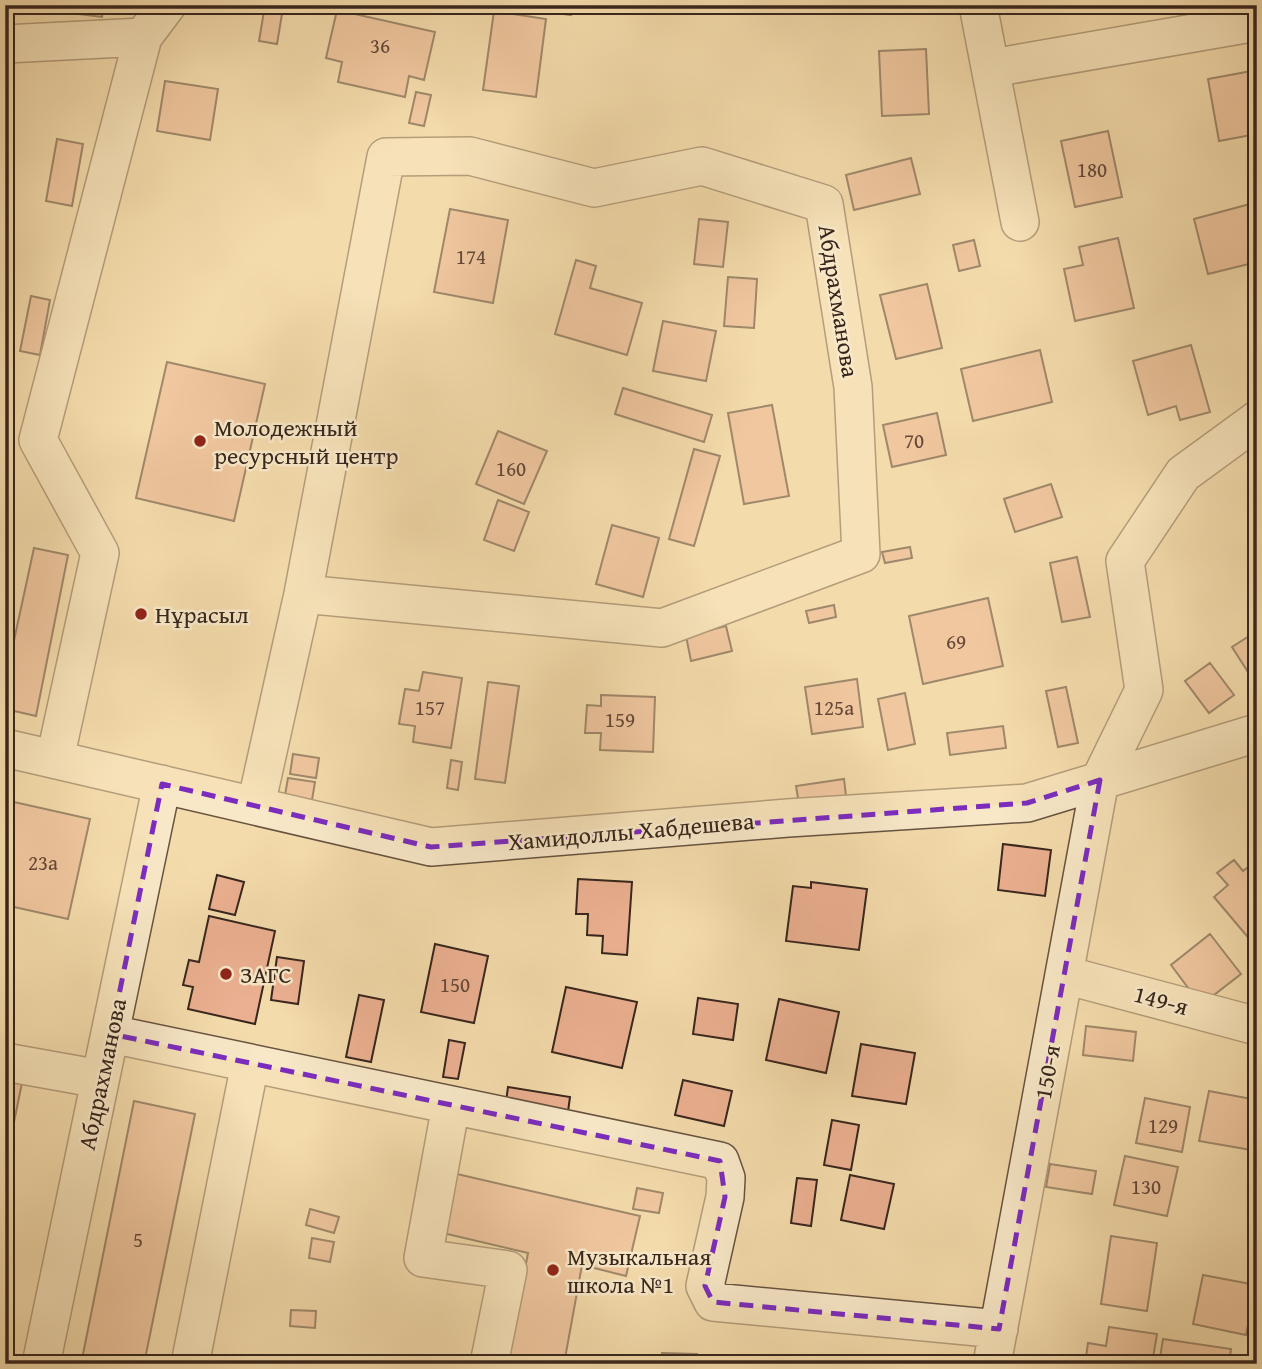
<svg xmlns="http://www.w3.org/2000/svg" width="1262" height="1369" font-family="'Gentium Book Plus',serif">
  <rect width="100%" height="100%" fill="#f4dbab"/>
  <filter id="stains"><feTurbulence type="fractalNoise" baseFrequency=".00286" numOctaves="4"/><feColorMatrix values="0 0 0 0 .2 0 0 0 0 .09 0 0 0 0 .02 0 0 0 .5 -.17"/></filter>
  <radialGradient id="worn" r=".72"><stop offset=".6" stop-color="#630" stop-opacity="0"/><stop offset="1" stop-color="#630" stop-opacity=".3"/></radialGradient>
  <path fill="#ebb091" stroke="#38261d" stroke-width="2" d="M53,5h50l-1,12 -50,-6z
    M535,5h37l-1,10 -37,-5z
    M337,10l98,22 -11,48 -15,-4 -4,21 -67,-15 4,-20 -16,-4z
    M264,11l18,3 -5,30 -18,-3z
    M494,11l52,8 -10,78 -53,-7z
    M926,49l3,65 -47,2 -3,-65z
    M1257,70v64l-38,7 -11,-62z
    M165,81l53,8 -8,51 -53,-9z
    M416,92l15,3 -7,31 -15,-3z
    M1108,131l14,66 -47,10 -14,-66z
    M57,139l26,5 -11,62 -26,-5z
    M911,158l9,36 -66,16 -8,-35z
    M1250,204l7,25v33l-49,12 -14,-55z
    M450,209l58,11 -15,83 -59,-11z
    M699,219l29,3 -5,45 -29,-3z
    M1118,238l16,70 -59,13 -11,-52 19,-4 -4,-18z
    M974,240l6,26 -21,5 -6,-26z
    M576,260l20,6 -6,22 52,15 -15,52 -72,-21z
    M728,277l29,2 -3,49 -30,-2z
    M927,284l15,64 -46,11 -16,-64z
    M31,296l19,4 -10,55 -20,-4z
    M663,321l53,10 -10,50 -53,-10z
    M1191,345l19,67 -30,8 -4,-14 -28,9 -15,-54z
    M1040,350l12,52 -79,19 -12,-52z
    M167,362l98,22 -31,137 -98,-23z
    M623,388l89,27 -8,27 -89,-28z
    M772,405l17,91 -45,8 -16,-91z
    M937,413l9,42 -54,12 -9,-42z
    M498,431l49,20 -23,53 -48,-20z
    M694,449l26,7 -26,90 -25,-7z
    M1051,484l11,33 -47,15 -11,-33z
    M498,500l31,12 -15,39 -30,-11z
    M612,525l47,13 -16,59 -47,-13z
    M910,547l2,11 -27,5 -3,-11z
    M34,548l34,7 -32,161 -31,-7v-27z
    M1077,557l13,60 -28,5 -12,-59z
    M988,598l15,68 -80,18 -14,-68z
    M834,605l2,12 -27,6 -3,-12z
    M726,626l6,25 -41,10 -5,-25z
    M1257,631v55l-25,-39z
    M1210,663l24,32 -25,18 -24,-32z
    M423,672l39,6 -11,70 -38,-6 2,-16 -16,-2 6,-35 14,2z
    M857,679l6,48 -51,7 -7,-47z
    M488,682l31,4 -14,97 -30,-4z
    M1066,687l12,56 -20,4 -12,-56z
    M905,693l10,51 -27,6 -10,-51z
    M601,695l54,2 -2,55 -53,-2 1,-17h-16l2,-28 14,1z
    M1003,726l3,22 -56,7 -3,-22z
    M293,754l26,4 -3,20 -26,-4z
    M451,760l11,2 -4,28 -11,-2z
    M288,778l27,4 -3,18 -27,-5z
    M844,779l2,17 -47,8 -3,-18z
    M5,800l85,19 -22,100 -63,-14z
    M1003,844l48,6 -6,46 -47,-6z
    M1234,860l9,11 14,-11v88l-43,-51 14,-12 -11,-12z
    M217,875l27,7 -9,33 -26,-6z
    M578,879l54,3 -5,73 -25,-2 1,-17 -16,-1 1,-21h-12z
    M811,882l56,7 -8,61 -73,-9 7,-55 18,2z
    M209,916l66,15 -20,93 -67,-15 5,-22 -10,-2 6,-25 10,2z
    M1210,934l31,40 -40,31 -30,-40z
    M435,944l53,12 -14,67 -53,-11z
    M277,957l27,4 -6,43 -27,-4z
    M5,976l9,2 -9,44z
    M566,987l71,15 -15,66 -70,-16z
    M359,995l25,5 -13,62 -25,-5z
    M698,998l40,6 -5,36 -40,-6z
    M779,999l60,13 -13,61 -60,-13z
    M1086,1026l50,6 -3,29 -50,-6z
    M449,1040l16,3 -7,36 -15,-2z
    M861,1044l54,9 -9,51 -54,-8z
    M5,1069l19,4 -19,93z
    M683,1080l49,11 -8,35 -49,-11z
    M508,1087l62,10 -3,22 -62,-10z
    M1209,1091l48,9v51l-58,-10z
    M1145,1098l45,9 -8,45 -46,-9z
    M134,1101l61,13 -51,250h-63z
    M832,1120l27,5 -8,45 -27,-5z
    M1125,1156l53,11 -11,49 -53,-11z
    M1050,1164l46,7 -4,23 -46,-7z
    M457,1174l183,42 -14,60 -44,-11 -18,99h-57l21,-111 -85,-20z
    M850,1175l44,9 -10,45 -43,-9z
    M797,1178l20,2 -6,46 -20,-3z
    M637,1188l26,5 -4,20 -26,-4z
    M310,1209l29,8 -5,16 -28,-8z
    M1111,1236l46,7 -10,68 -46,-7z
    M312,1238l22,4 -4,20 -21,-4z
    M1203,1275l53,10 -10,50 -53,-11z
    M291,1310l25,1 -1,17 -25,-2z
    M1109,1327l48,7 -5,30h-67l3,-21 18,3z
    M1163,1339l68,10 -2,15h-70z
    M662,1353l35,1v10h-35z"/>
  <g fill="none" stroke-linecap="round" stroke-linejoin="round">
    <g stroke="#675340" stroke-width="40">
      <path id="minor" d="M978,5l42,217
        M5,44l138,-7
        M992,68l265,-46
        M5,748l426,99 357,-29 239,-15 230,-70
        M55,759l45,-206 -62,-113 105,-403 24,-32
        M256,805l47,-211 83,-437 84,-1 124,32 108,-22 122,38 29,183 8,167 -199,74 -359,-34
        M1065,975l192,51
        M111,1034l609,127 6,17 -1,19 -20,89 8,16 286,27
        M5,1062l95,17
        M451,1105l-28,153 85,12 -19,94
        M41,1364l121,-580
        M190,1364l60,-300
        M992,1364l108,-584 44,-90 -19,-129 58,-87 74,-54"/>
    </g>
    <use href="#minor" stroke="#f8e8c8" stroke-width="37"/>
  </g>
  <path d="M0 0H1262V1369H0ZM1100,780l-101,549 -286,-27 -8,-16 20,-89 -5,-36 -609,-127 51,-250 269,63 596,-44z" fill="#f4dbab" fill-opacity=".55" fill-rule="evenodd"/>
  <path fill="none" stroke="#7b2cbf" stroke-width="5" stroke-dasharray="14 9" stroke-linejoin="round" d="M1100,780l-101,549 -286,-27 -8,-16 20,-89 -5,-36 -609,-127 51,-250 269,63 596,-44z"/>
  <g fill="#8f2418" stroke="#f8e8c8" stroke-width="2.5">
    <circle cx="200" cy="441" r="7"/>
    <circle cx="141" cy="614" r="7"/>
    <circle cx="226" cy="974" r="7"/>
    <circle cx="553" cy="1270" r="7"/>
  </g>
  <g text-anchor="middle" dominant-baseline="central" stroke-width="5" stroke-linejoin="round" paint-order="stroke">
    <g font-size="21" fill="#65483a">
      <text x="380" y="45">36</text>
      <text x="1092" y="169">180</text>
      <text x="471" y="256">174</text>
      <text x="914" y="440">70</text>
      <text x="511" y="468">160</text>
      <text x="956" y="641">69</text>
      <text x="430" y="707">157</text>
      <text x="834" y="707">125а</text>
      <text x="620" y="719">159</text>
      <text x="43" y="862">23а</text>
      <text x="455" y="984">150</text>
      <text x="1163" y="1125">129</text>
      <text x="1146" y="1186">130</text>
      <text x="138" y="1239">5</text>
    </g>
    <g font-size="24" fill="#38261d" stroke="#f8e8c8">
      <text transform="translate(839 301) rotate(81)">Абдрахманова</text>
      <text transform="translate(631 831) rotate(-5)">Хамидоллы Хабдешева</text>
      <text transform="translate(1161 1000) rotate(15)">149-я</text>
      <text transform="translate(1047 1072) rotate(-80)">150-я</text>
      <text transform="translate(102 1074) rotate(-78)">Абдрахманова</text>
    </g>
    <g font-size="24" fill="#38261d" stroke="#f8e8c8" text-anchor="start">
      <text x="214" y="427">Молодежный<tspan x="214" dy="28">ресурсный центр</tspan></text>
      <text x="155" y="614">Нұрасыл</text>
      <text x="240" y="974">ЗАГС</text>
      <text x="567" y="1256">Музыкальная<tspan x="567" dy="28">школа №1</tspan></text>
    </g>
  </g>
  <rect width="1262" height="1369" fill="none" stroke="#f4dbab" stroke-width="28"/>
  <rect x="7" y="7" width="1248" height="1355" fill="none" stroke="#38261d" stroke-width="3.5"/>
  <rect x="14" y="14" width="1234" height="1341" fill="none" stroke="#38261d" stroke-width="2"/>
  <rect width="100%" height="100%" filter="url(#stains)"/>
  <rect width="100%" height="100%" fill="url(#worn)"/>
</svg>
